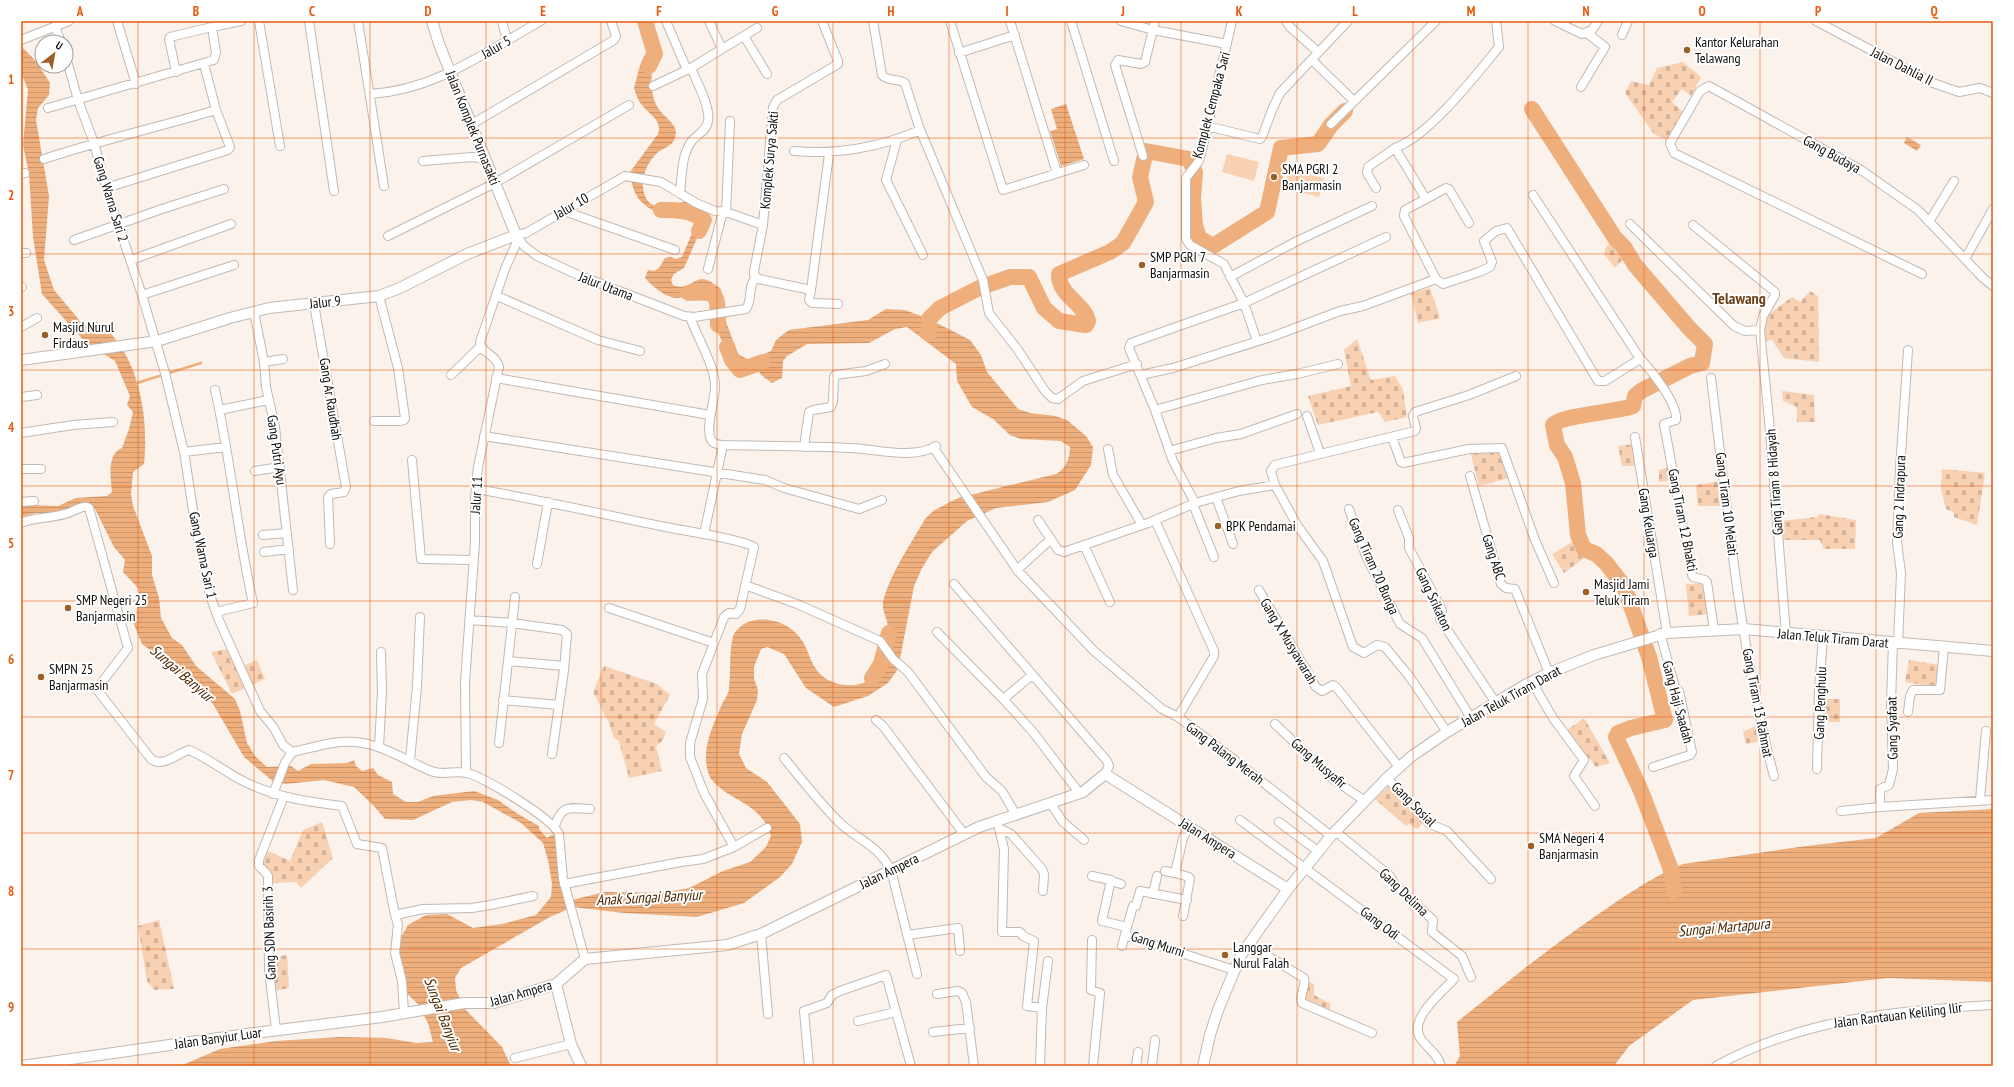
<svg xmlns="http://www.w3.org/2000/svg" width="2014" height="1087" font-family="'PT Sans Narrow',sans-serif">
  <defs>
    <pattern id="cemetery-stones" width="16" height="16" patternUnits="userSpaceOnUse"><rect width="16" height="16" fill="#f8d1b3"/><path d="M2 7V4a2 2 0 0 1 4 0v3zM10 15v-3a2 2 0 0 1 4 0v3z" fill="#d3b299"/></pattern>
    <pattern id="water-rules" width="6" height="5" patternUnits="userSpaceOnUse"><rect width="6" height="5" fill="#eeaf7d"/><path d="M0 2.5h6" fill="none" stroke="#cb956b"/></pattern>
  </defs>
  <rect width="100%" height="100%" fill="#fbf2eb"/>
  <path fill="url(#cemetery-stones)" d="M1683,62l18,15 -10,19 -9,-7 -10,13 12,11 -15,28 -15,-7 -29,-41 6,-12 18,4 8,-17z
    M1613,241l13,15 -11,12 -11,-14 2,-7z
    M1430,288l10,30 -22,5 -7,-30z
    M1810,291l8,5 1,66 -35,-4 -12,-18 -7,2 -1,-24 28,-21 8,5z
    M1357,339l14,41 24,-4 8,14 4,27 -22,5 -7,-10 -60,13 -10,-29 43,-10 -7,-36z
    M1782,391l32,4 1,27h-18v-15l-14,-6z
    M1634,444l3,22h-15l-4,-20z
    M1501,449l8,29 -30,8 -9,-35z
    M1670,467l4,13 -15,2v-12z
    M1942,469l43,4 -8,52 -23,-8v-5l-8,-3 -5,-19z
    M1722,481l4,25h-28l-2,-21z
    M1819,514l37,6 -1,29h-31l-4,-9h-36l-3,-19 36,-4z
    M1572,542l12,16 -20,15 -12,-19z
    M1706,583l3,31 -20,2 -3,-32z
    M227,649l9,20 21,-9 8,19 -33,15 -21,-42z
    M1909,660l30,5 -3,22 -31,-5z
    M604,666l53,18 13,11 -16,29 12,8 -3,8 -7,6 6,25 -33,7 -10,-37 -5,-3 -5,-15 -16,-31z
    M1822,699h18v23h-18z
    M1584,718l26,45 -14,4 -29,-37z
    M1757,725l4,16 -15,3 -3,-12z
    M1390,785l35,36 -8,8 -8,-5 -3,2 -31,-27z
    M322,822l11,36 -32,30 -5,-6 -24,1 -1,-12 -9,-6 6,-14 22,10 13,-31z
    M159,920l15,69 -20,1 -7,-9 -9,-55z
    M287,955l2,33 -15,3 -1,-34z
    M1309,982l5,2v11l17,9 -2,6 -26,-10z"/>
  <path fill="#f8d1b3" d="M1227,154l32,8 -5,19 -32,-9z
    M1289,170l35,8 -5,19 -35,-9z"/>
  <path fill="url(#water-rules)" d="M655,44l2,11c-7,14 -8,39 1,53 6,10 22,16 17,30 -3,9 -11,9 -18,15 -12,11 -19,32 -10,47 9,13 32,0 44,2 5,0 11,5 16,8l1,3 -24,55 -10,6 -3,6 2,5c16,7 22,-10 34,-5 5,2 10,6 14,9l5,33 12,32 11,6 22,-9 5,-11 13,-10 79,-10 18,-11 19,1 24,9 41,21 11,15 6,17 31,37 12,4 25,3 12,4 19,16 7,11 -2,18 -16,25 -27,12 -52,6 -29,13 -35,31 -10,16 -8,18 -16,83 -10,14 -20,13 -34,11 -28,-19 -22,-34 -17,-7 -6,2 -7,18v12l4,11 -1,10 -15,34 -3,20 7,14 21,14 33,42 2,18 -10,22 -12,13 -36,26 -47,14 -73,-4 -51,-6 -23,10 -89,51 -6,10 1,12 9,19 37,38 9,19h-331l40,-17 56,-8 64,-4 47,1 29,5 17,-1 -5,-19 -11,-20 -11,-10 -7,-38 -1,-13 10,-17 18,-10 21,-1 26,14 29,-4 34,-9 15,-18 1,-13 -4,-24 -5,-17 -22,-20 -38,-21 -12,-2 -19,2 -39,18 -28,-1 -12,-14 -19,-18 -30,-7 -38,4 -12,-2 -5,-4 -25,-21 -31,-53 -25,-25 -46,-35 -9,-22 3,-5 3,-28 -16,-17 2,-12 -11,-13 -19,-38 -5,-4 -36,9 -18,-1 -15,4v-10l12,-2 25,1 18,-8 31,-2 5,-4c-1,-13 -6,-38 10,-44l7,-19 4,-17 -6,-7 3,-9 -15,-35 -29,-18 -44,-49 -9,-57 -4,-63 -6,-29 5,-55 -7,-18v-26l15,15 14,22 -1,12 -11,13 -2,12 13,76 -5,64 10,30 31,37 12,-5c42,29 52,94 47,142l-11,8 -2,22 2,12 19,50v19l7,23 2,20 11,20 10,7 14,21 39,33 5,12 7,32 8,13 12,11 24,-1 7,5 13,-7 36,-1 7,-3 2,6 6,5 11,-3 5,7 14,7 1,12 13,8h12l15,-6 41,-5 24,9 20,14 21,12v3l8,9 10,-6 1,20 14,48 32,-8 58,1 27,-5 34,-17 27,-9 16,-15 5,-11c-10,-34 -40,-33 -60,-57 -2,-3 -3,-7 -4,-11 -5,-22 7,-44 15,-64 3,-5 7,-11 7,-16 2,-17 0,-35 4,-52 2,-6 12,-14 18,-15 19,-5 41,3 52,21 5,8 7,19 13,27 10,16 39,22 54,10 11,-8 21,-39 18,-53 -1,-8 -6,-15 -5,-23 5,-26 29,-61 42,-84l8,-8 25,-13 98,-24c10,-5 14,-16 14,-27l-9,-6 -40,-2 -11,-4 -17,-16 -21,-12 -15,-26 -1,-17 -49,-37 -12,2 -26,14 -62,1 -20,12 -4,5 -1,17 -10,5 -11,-8 -3,-5 -17,-1 -9,-8 -22,-44v-5l8,-10 -1,-6c-11,-6 -27,1 -40,2 -11,0 -25,-12 -32,-20l3,-8 6,1 5,-3 6,-10 6,-1 5,2 6,-2 16,-38 -1,-5c-11,-7 -22,-1 -33,2 -23,-11 -31,-18 -34,-44l28,-38c5,-14 -9,-19 -16,-29 -4,-4 -6,-11 -8,-17 5,-16 6,-34 21,-44z
    M1066,104l18,55 -23,7 -11,-35 7,-2 -6,-20z
    M1907,137l14,8 -4,6 -13,-8z
    M1993,809v173l-105,-4 -195,22 -64,46 -15,20h-160l6,-10 -3,-34c46,-37 92,-74 140,-107 28,-19 55,-38 86,-51l123,-18 70,-8 43,-25z"/>
  <g fill="none" stroke-linecap="round" stroke-linejoin="round">
    <path stroke="#eeaf7d" stroke-width="2.5" d="M137,383l64,-20"/>
    <path stroke="#eeaf7d" stroke-width="16" d="M645,21l10,33 -6,12
      M1532,109l83,129 9,9 11,18 54,63 16,16 -3,19 -12,3 -49,25 -6,5 -2,10c-15,6 -72,9 -80,19l4,20 8,12 8,26 5,52 6,14 12,5 10,9 18,23 25,71 16,63 -34,8 -13,5 -2,4 25,54 29,76 4,24
      M661,210c16,0 30,0 43,10l-5,11
      M689,293c32,-2 28,3 29,32
      M929,334v-15l11,-11 39,-20 31,-11h19l15,31 15,13 27,4 2,-4c-4,-18 -30,-26 -29,-47l51,-22 13,-9 23,-41 -6,-25 6,-26 43,8 6,13 -2,26 2,27 4,13 14,8 54,-34 14,-64 37,-4 13,-19 14,-14
      M727,347l5,13 8,10 23,-8
      M872,678l9,-14 8,-31"/>
    <g stroke="#c2b9b3" stroke-width="10">
      <path id="minor" d="M117,21l19,63
        M259,21l21,125
        M309,21l25,170
        M358,21l26,165
        M502,21l5,19
        M666,21l21,49
        M822,21l16,40v3l-61,36 -4,7 -10,118 -9,46v4l5,4 52,11 18,-136
        M873,21l9,54c6,7 16,3 23,8l14,44 64,153 6,33 29,37 27,41 7,7 6,1 25,-18 54,-17
        M950,21l53,169 81,-25
        M1010,21l47,152
        M1071,21l43,140
        M1121,21l32,9 74,14
        M1232,21l-31,133 -2,7 -13,17v61l4,6 34,19 20,39 13,38
        M1286,21l4,6 28,25
        M1555,21l27,13 10,-4 6,-9
        M1816,21l117,62 26,9 21,-4 13,5
        M55,27l6,15
        M1622,35l6,-14
        M744,36l23,38
        M21,40l48,-19
        M722,49l35,-21
        M959,53l56,-18
        M66,57l12,43 16,43 12,45 36,107 23,78 19,79 12,77 13,63 9,26 42,93 14,17 9,17 9,7
        M1312,60l42,41
        M176,72l-7,-33 1,-2 42,-10
        M653,86l38,-18 31,-19 -13,-28
        M1581,87l24,-40 -18,-14
        M370,94c66,-4 115,-42 171,-73
        M48,108l166,-48 2,-7 -4,-26 29,-6
        M472,124l142,-84 2,-4 -5,-15
        M1331,124l105,-103
        M1207,126l53,13 2,-2 10,-27 8,-17 68,-72
        M897,140l-11,40 37,75
        M1395,148c34,-12 80,-72 104,-101l-3,-26
        M794,151c42,4 88,-4 126,-21
        M1143,156l-28,-91 3,-5 23,4 4,-2 10,-41
        M44,159c57,-19 115,-32 172,-49l-12,-46
        M423,161l49,-4 14,2
        M21,174l4,-1
        M106,188l122,-38 2,-3 -14,-37
        M680,194c2,-17 1,-38 11,-52 5,-7 16,-11 17,-21 3,-13 -12,-41 -17,-53
        M1533,195l106,162c11,12 39,46 37,63l-12,4 28,151 1,2 12,3 2,2 7,48
        M1426,199l20,-11 3,1 20,34
        M564,211l111,39
        M726,212l4,-91
        M1929,222l25,-41
        M1630,224l104,102 11,5 15,-1
        M1693,225l82,67v3l-12,21 -3,14 9,90 17,214
        M516,235l8,11 13,10 41,19 106,41 10,1 52,-8c7,-10 1,-22 10,-32
        M516,235l10,-2 99,-57 36,6 35,21 19,8 11,1 37,13
        M388,236l107,-53 134,-78
        M74,240l88,-31 62,-20
        M21,253h5
        M1965,259l28,-50
        M131,260l100,-36
        M708,269l15,-58
        M1922,274l-248,-121 -4,-10 30,-52 9,-5 152,84 57,40 65,68 10,8
        M1230,277l67,-36 75,-35
        M1436,279l7,5 36,-12 11,-5 2,-5 -8,-21 12,-10 11,-3 91,153h7l32,-20 2,-4
        M21,287h1
        M811,290l-2,10 3,3 26,1
        M142,295l92,-30
        M497,296l101,44 42,11
        M314,304l32,183 -2,5 -13,2 -3,3 2,47
        M254,312l10,50 2,25 9,40 18,163
        M690,317c7,20 25,49 25,69 1,12 -13,50 -1,57 2,1 6,2 9,2 43,1 86,1 128,3 27,1 61,12 85,-2
        M21,327l16,-9
        M264,362l19,-3
        M451,375l30,-29
        M1141,375l32,-7 101,-32 66,-25 23,-5 73,-27 -32,-63 1,-6 21,-11 -31,-51 -27,19 -1,6 9,15
        M496,378l214,37
        M1711,378c17,133 28,268 63,398
        M215,390c16,70 22,142 38,213l-37,9
        M21,397l16,-2
        M220,410l48,-10
        M1155,410l107,-30 35,-6 41,-10
        M1307,416l13,37
        M374,421h26l4,-1 1,-2 -7,-50 -19,-72
        M21,433l52,-8 40,-3
        M484,436l281,44 19,8 75,21 23,-9
        M1392,437l9,25 2,1 66,-14 33,-1 33,92 19,43
        M1635,437l32,196
        M804,447l5,-35 4,-2 18,-3 2,-6 1,-24 1,-2 31,-4 19,-7
        M933,447l85,124 76,80 68,58 16,8 54,41 99,78
        M1108,449l5,26 29,50
        M1169,451l47,-13 25,-4 56,-20
        M184,452l33,-4h9
        M412,460l9,99 52,1
        M21,469h20
        M255,471l25,-4
        M1470,476l31,108 5,4 9,1 34,84
        M476,489c66,11 130,26 195,39 15,3 74,12 83,19l-14,62 -4,5 -7,-1 -5,4 -22,57 1,25 -13,44v14l14,36 30,54 33,-19
        M1216,497l17,47
        M21,502l13,-1
        M1195,503l-22,-42 -18,-51 -26,-62 2,-5 113,-40 142,-66
        M1193,504l21,53
        M1349,509l17,47 34,68 22,14 49,80
        M1398,510l11,28v10l33,62 -2,9 56,84
        M1038,520l20,30 6,2 84,-29 47,-20 44,-12 36,-6
        M1155,520l59,131v5l-36,61
        M21,523c18,-8 35,-3 54,-13 5,-2 10,-5 14,-2l39,140 -29,38 -1,5 53,68c12,9 25,-5 38,-9 19,8 36,22 56,32 31,15 63,20 97,24l15,38 25,4 13,67 28,-6 49,-1 18,-3 43,-9
        M704,534l19,-89
        M263,535l24,-2
        M1084,545l26,57
        M264,552l25,-3
        M537,564l11,-62
        M1017,570l34,-31
        M954,584l153,177 2,5 -4,8
        M745,585l52,19 83,37 13,18 15,13 78,105 16,14 14,24
        M1259,590l57,97 6,4 11,-6 4,3 62,79
        M609,608l105,35
        M469,620l43,3 50,7 5,4 -3,36 -12,84
        M937,632l68,69
        M1898,644l3,-71 -4,-31 3,-73 8,-119
        M508,661l56,5
        M1032,675l-25,21 -2,5 28,31 47,62
        M1532,682l21,36 31,42 -10,16 21,30
        M503,700l56,5
        M1908,712l2,-16 3,-6h27l4,-43
        M876,720l7,6 81,108
        M1275,724l58,55 32,22
        M1447,732l-38,-56 -24,-29 -8,-2 -13,8 -11,-6 -30,-86 -26,-36 -22,-40 -4,-14 4,-6 140,-34 1,-3 -3,-12 2,-4 54,-17 47,-19
        M499,743l16,-146
        M379,747l3,-56 -1,-39
        M784,758c18,22 35,44 55,64 20,19 38,22 52,48l26,104
        M410,760l7,-74 3,-69
        M1653,767l37,-12 2,-3 -13,-61 -4,-4 -15,-54
        M1817,769l2,-80 4,-52
        M466,773l-1,-91 10,-139v-45l3,-31 21,-100c-2,-12 -18,-14 -19,-25l25,-73 11,-25v-9
        M1387,778l43,46 17,7 44,48
        M273,794l12,-31 7,-11c21,-4 42,-12 63,-10 28,2 51,19 76,29 12,5 23,-1 36,2 17,4 85,45 92,61l4,45 22,80
        M1980,800l6,-69
        M1051,804l12,18 21,18
        M1880,807v-18l9,-4 4,-16 -2,-67 2,-59
        M1841,811l39,-4 113,-7
        M997,820l7,29 -2,83h18l3,4 11,5 -7,65 15,2
        M1240,820l214,159c-12,13 -47,41 -33,60 7,10 17,15 20,27
        M1279,822l40,30
        M555,826c7,-22 14,-18 35,-17
        M999,828l12,6 31,35 2,5 -1,17
        M1335,831l55,45 5,9 38,35 -1,12 30,24 9,21
        M1165,871l10,2
        M1092,876l19,4 -9,41 25,6 -5,19
        M1111,881l10,3
        M564,884l117,-22 22,-3 31,-12
        M1153,894l4,-18
        M395,915l3,9 -3,29 7,28 2,32
        M1183,916l7,-37 -1,-2 -14,-4 8,-35 6,-11
        M1127,927l6,-21h3l4,-15 47,9
        M761,934l7,80
        M907,935l51,-7 2,23
        M1125,935l109,35
        M1092,940l-1,50 9,3 -7,73
        M1248,944l56,34c3,9 -6,17 -2,25l70,30
        M937,994l21,-3 4,2 4,9 8,64
        M858,1021l38,-9
        M276,1030l-7,-60 -1,-94 -2,-3 -7,-7v-6l25,-64
        M933,1032l37,-4
        M515,1058l56,-14
        M809,1066l-5,-55 23,-8 5,-8 8,-4 46,-16 25,91
        M1040,1066l2,-58 6,-47
        M1136,1066l2,-14
        M1152,1066l3,-26
        M1716,1066c85,-47 182,-56 277,-61"/>
    </g>
    <g stroke="#c2b9b3" stroke-width="12">
      <path id="tertiary" d="M21,360l136,-19 73,-23 39,-10 110,-12 21,-8 67,-34 49,-19 -77,-191 -7,-23
        M556,984l15,60 10,22
        M22,1066l225,-32 135,-17 82,-14h30l62,-19 29,-25 142,-14 34,-11 218,-107 104,-35 22,-18 183,115
        M1203,1066l7,-31 8,-25 23,-55 47,-66 43,-53 56,-58 25,-22 35,-24 78,-47 24,-12 45,-18 73,-22 77,-4 249,22"/>
    </g>
    <use href="#minor" stroke="#fff" stroke-width="8"/>
    <use href="#tertiary" stroke="#fff" stroke-width="10"/>
  </g>
  <path fill="none" stroke="#e8590c" stroke-width="1" stroke-opacity="0.55" d="M138,21v1045M254,21v1045M370,21v1045M486,21v1045M601,21v1045M717,21v1045M833,21v1045M949,21v1045M1065,21v1045M1181,21v1045M1297,21v1045M1413,21v1045M1528,21v1045M1644,21v1045M1760,21v1045M1876,21v1045M21,138h1972M21,254h1972M21,370h1972M21,486h1972M21,601h1972M21,717h1972M21,833h1972M21,949h1972"/>
  <g fill="#9e5f26" stroke="#fff" stroke-width="1.5">
    <circle cx="1687" cy="50" r="4"/>
    <circle cx="1274" cy="177" r="4"/>
    <circle cx="1142" cy="265" r="4"/>
    <circle cx="45" cy="335" r="4"/>
    <circle cx="1218" cy="526" r="4"/>
    <circle cx="1586" cy="592" r="4"/>
    <circle cx="68" cy="608" r="4"/>
    <circle cx="41" cy="677" r="4"/>
    <circle cx="1531" cy="846" r="4"/>
    <circle cx="1225" cy="955" r="4"/>
  </g>
  <g text-anchor="middle" dominant-baseline="central" stroke-width="4" stroke-linejoin="round" paint-order="stroke">
    <g font-size="14" fill="#0f0d0a" stroke="#fff" text-anchor="start">
      <text x="1695" y="42">Kantor Kelurahan<tspan x="1695" dy="16">Telawang</tspan></text>
      <text x="1282" y="169">SMA PGRI 2<tspan x="1282" dy="16">Banjarmasin</tspan></text>
      <text x="1150" y="257">SMP PGRI 7<tspan x="1150" dy="16">Banjarmasin</tspan></text>
      <text x="53" y="327">Masjid Nurul<tspan x="53" dy="16">Firdaus</tspan></text>
      <text x="1226" y="526">BPK Pendamai</text>
      <text x="1594" y="584">Masjid Jami<tspan x="1594" dy="16">Teluk Tiram</tspan></text>
      <text x="76" y="600">SMP Negeri 25<tspan x="76" dy="16">Banjarmasin</tspan></text>
      <text x="49" y="669">SMPN 25<tspan x="49" dy="16">Banjarmasin</tspan></text>
      <text x="1539" y="838">SMA Negeri 4<tspan x="1539" dy="16">Banjarmasin</tspan></text>
      <text x="1233" y="947">Langgar<tspan x="1233" dy="16">Nurul Falah</tspan></text>
    </g>
    <g font-size="14" fill="#0f0d0a" stroke="#fff">
      <text transform="translate(496 47) rotate(-30)">Jalur 5</text>
      <text transform="translate(1902 66) rotate(27)">Jalan Dahlia II</text>
      <text transform="translate(1211 105) rotate(-75)">Komplek Cempaka Sari</text>
      <text transform="translate(473 128) rotate(68)">Jalan Komplek Purnasakti</text>
      <text transform="translate(1832 154) rotate(29)">Gang Budaya</text>
      <text transform="translate(769 160) rotate(-85)">Komplek Surya Sakti</text>
      <text transform="translate(111 199) rotate(73)">Gang Warna Sari 2</text>
      <text transform="translate(571 206) rotate(-30)">Jalur 10</text>
      <text transform="translate(606 286) rotate(21)">Jalur Utama</text>
      <text transform="translate(325 302) rotate(-6)">Jalur 9</text>
      <text transform="translate(331 399) rotate(81)">Gang Ar Raudhah</text>
      <text transform="translate(277 450) rotate(82)">Gang Putri Ayu</text>
      <text transform="translate(1774 482) rotate(-94)">Gang Tiram 8 Hidayah</text>
      <text transform="translate(476 495) rotate(-86)">Jalur 11</text>
      <text transform="translate(1899 497) rotate(-88)">Gang 2 Indrapura</text>
      <text transform="translate(1727 504) rotate(83)">Gang Tiram 10 Melati</text>
      <text transform="translate(1683 520) rotate(79)">Gang Tiram 12 Bhakti</text>
      <text transform="translate(1649 523) rotate(81)">Gang Keluarga</text>
      <text transform="translate(203 555) rotate(78)">Gang Warna Sari 1</text>
      <text transform="translate(1494 557) rotate(72)">Gang ABC</text>
      <text transform="translate(1374 566) rotate(66)">Gang Tiram 20 Bunga</text>
      <text transform="translate(1434 599) rotate(65)">Gang Srikaton</text>
      <text transform="translate(1833 638) rotate(5)">Jalan Teluk Tiram Darat</text>
      <text transform="translate(1289 641) rotate(59)">Gang X Musyawarah</text>
      <text transform="translate(1511 696) rotate(-29)">Jalan Teluk Tiram Darat</text>
      <text transform="translate(1678 702) rotate(75)">Gang Haji Saadah</text>
      <text transform="translate(1758 703) rotate(79)">Gang Tiram 13 Rahmat</text>
      <text transform="translate(1820 703) rotate(-88)">Gang Penghulu</text>
      <text transform="translate(1892 728) rotate(-91)">Gang Syafaat</text>
      <text transform="translate(1225 753) rotate(37)">Gang Palang Merah</text>
      <text transform="translate(1319 763) rotate(41)">Gang Musyafir</text>
      <text transform="translate(1414 804) rotate(45)">Gang Sosial</text>
      <text transform="translate(1208 838) rotate(32)">Jalan Ampera</text>
      <text transform="translate(889 871) rotate(-26)">Jalan Ampera</text>
      <text transform="translate(1404 892) rotate(44)">Gang Delima</text>
      <text transform="translate(1380 923) rotate(37)">Gang Odi</text>
      <text transform="translate(269 933) rotate(-92)">Gang SDN Basirih 3</text>
      <text transform="translate(1158 944) rotate(18)">Gang Murni</text>
      <text transform="translate(521 993) rotate(-16)">Jalan Ampera</text>
      <text transform="translate(1898 1015) rotate(-7)">Jalan Rantauan Keliling Ilir</text>
      <text transform="translate(218 1038) rotate(-8)">Jalan Banyiur Luar</text>
    </g>
    <g font-size="15" font-style="italic" fill="#4e2600" stroke="#fff">
      <text transform="translate(182 673) rotate(41)">Sungai Banyiur</text>
      <text transform="translate(649 897) rotate(-3)">Anak Sungai Banyiur</text>
      <text transform="translate(1724 927) rotate(-5)">Sungai Martapura</text>
      <text transform="translate(443 1014) rotate(69)">Sungai Banyiur</text>
    </g>
    <g font-size="16" font-weight="bold" fill="#6b3f18" stroke="#fff">
      <text x="1739" y="298">Telawang</text>
    </g>
  </g>
  <rect width="2014" height="1087" fill="none" stroke="#ffffff" stroke-width="44"/>
  <g transform="translate(54 54) rotate(31)"><circle r="19" fill="#ffffff" stroke="#9f9e9d"/>
  <path d="M0-3L7 15L0 10L-7 15Z" fill="#9e5f26"/>
  <text y="-6" font-size="11" font-weight="bold" text-anchor="middle" fill="#0f0d0a">U</text>
  </g>
  <rect x="22" y="22" width="1970" height="1043" fill="none" stroke="#e8590c" stroke-width="1.5"/>
  <g font-size="13" text-anchor="middle" font-weight="bold" fill="#e8590c">
    <text x="80" y="16">A</text>
    <text x="196" y="16">B</text>
    <text x="312" y="16">C</text>
    <text x="428" y="16">D</text>
    <text x="543" y="16">E</text>
    <text x="659" y="16">F</text>
    <text x="775" y="16">G</text>
    <text x="891" y="16">H</text>
    <text x="1007" y="16">I</text>
    <text x="1123" y="16">J</text>
    <text x="1239" y="16">K</text>
    <text x="1355" y="16">L</text>
    <text x="1471" y="16">M</text>
    <text x="1586" y="16">N</text>
    <text x="1702" y="16">O</text>
    <text x="1818" y="16">P</text>
    <text x="1934" y="16">Q</text>
    <text x="11" y="84">1</text>
    <text x="11" y="200">2</text>
    <text x="11" y="316">3</text>
    <text x="11" y="432">4</text>
    <text x="11" y="548">5</text>
    <text x="11" y="664">6</text>
    <text x="11" y="780">7</text>
    <text x="11" y="896">8</text>
    <text x="11" y="1012">9</text>
  </g>
</svg>
